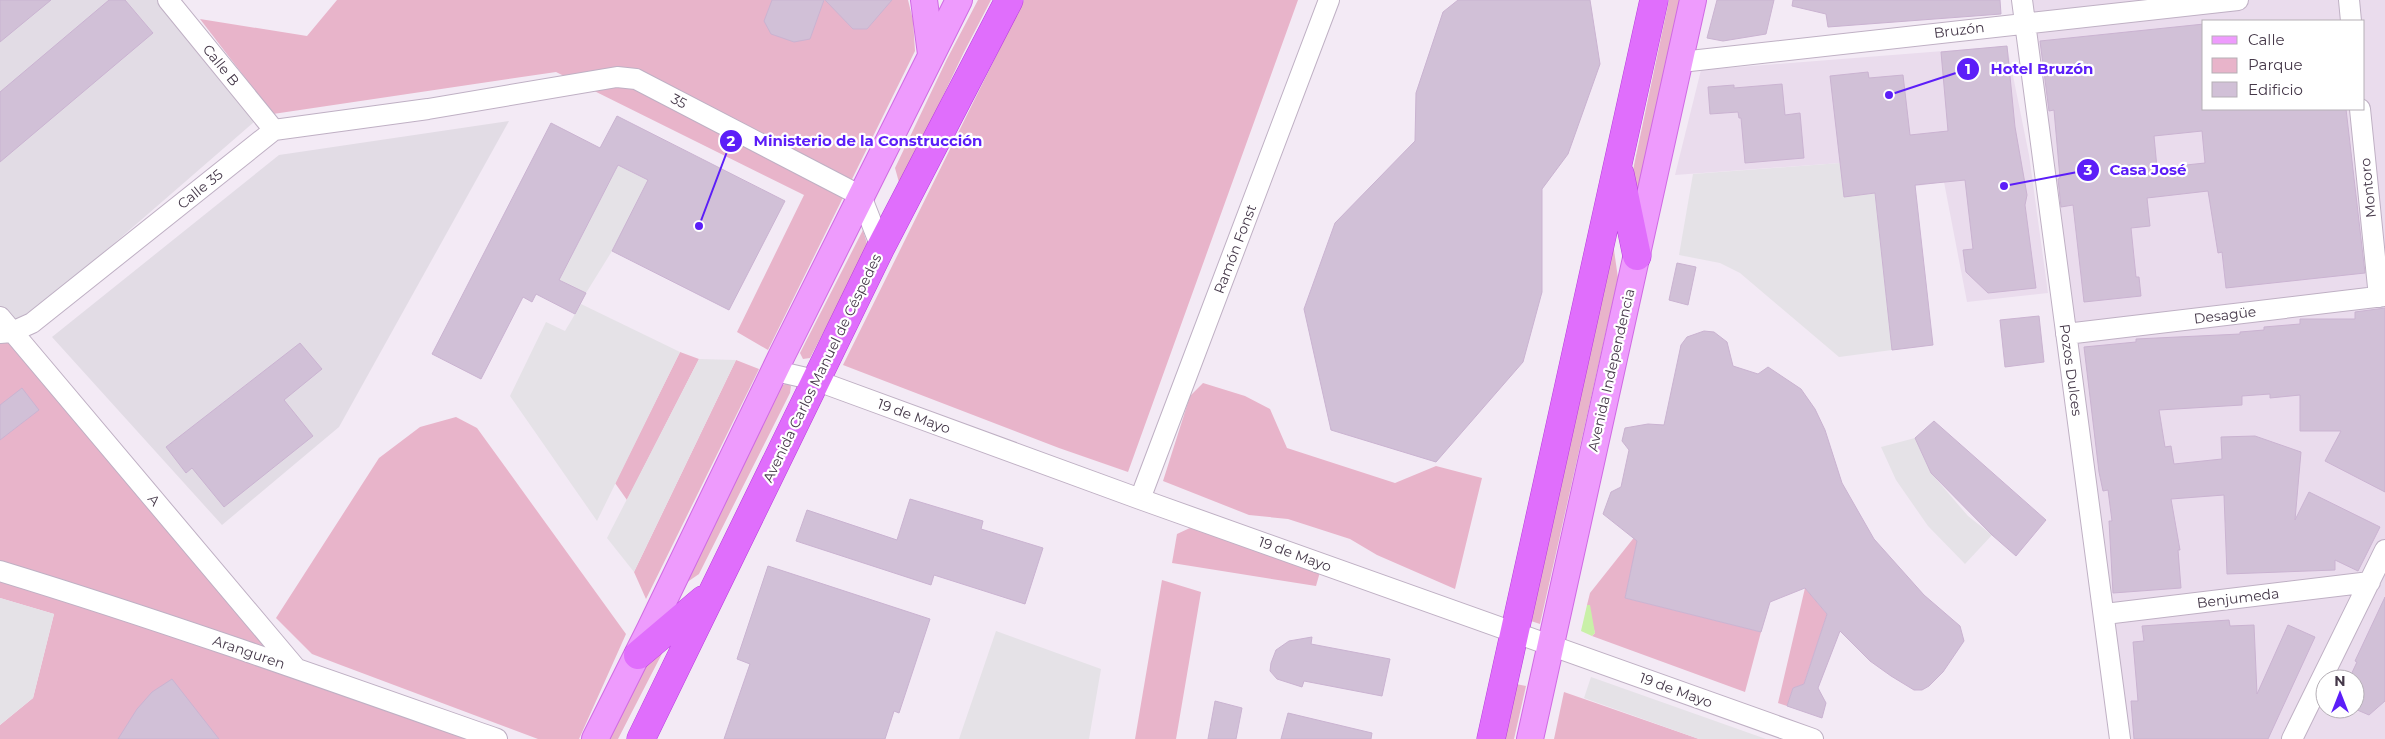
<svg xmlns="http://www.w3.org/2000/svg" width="2385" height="739" font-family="Montserrat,sans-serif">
  <rect width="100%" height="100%" fill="#f3eaf5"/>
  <path fill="#eadced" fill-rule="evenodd" d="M2028,0h357v739h-257zM2204,21h160v88h-160zM2325,679h30v30h-30z
    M2007,46l22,109 19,138 -81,9 -23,-120 -100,15 -4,-34 -165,12 26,-105z"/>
  <path fill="#e2dce5" d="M0,0h167l87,122 -242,210 -12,-15z
    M509,121l-170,306 -117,98 -170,-188 227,-182z"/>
  <path fill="#e8b4ca" d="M337,0h571l5,20 2,31 -147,299 -31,-18 67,-137 -248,-123 -283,42 -73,-95 107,17z
    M978,0h13l-27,52 -64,134 -5,-18 52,-109z
    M1024,0h274l-170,472 -69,-24 -216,-83z
    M1669,0h12l-44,203 -4,-33z
    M863,230l5,17 -58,111 -7,1 -3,-6z
    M1613,243l5,35 -78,346 -9,-3z
    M12,332l252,282 31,54 202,71h-497v-14l33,-27 21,-84 -54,-16v-265z
    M680,352l19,7 -72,141 -12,-17z
    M736,360l23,9 -113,230 -12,-27z
    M787,383l4,3 -1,7 -91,181 -16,11 98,-199z
    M1203,383l42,13 25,13 17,39 108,35 41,-17 46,12 -27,111 -78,-34 -27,-16 -62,-20 -39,-4 -86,-34 27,-85z
    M456,417l21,11 149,206 -47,105h-41l-200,-75 -26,-10 -36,-36 103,-160 41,-31z
    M1192,527l128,45 -4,14 -144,-23 5,-29z
    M1640,530l-15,68 136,34 -16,60 -153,-56 3,-3 -8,-28 3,-12z
    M1162,580l39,12 -25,147h-41z
    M1805,588l22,26 -23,70 -11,4 -6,18 -9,-3z
    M668,642l-50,97h-11l41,-79z
    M1516,684l10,2 -12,53h-9z
    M1564,692l135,47h-145z"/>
  <path fill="#e5e2e7" d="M1840,163l4,34 31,-4 17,157 -53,7 -99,-84 -20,-10 -41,-8 14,-81z
    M618,165l30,15 -36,71 -26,42 -27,-13z
    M581,304l99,48 -83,169 -87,-125 36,-74 19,9z
    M699,359l37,1 -102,212 -27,-34z
    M1915,438l16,35 37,43 24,19 -27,29 -37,-38 -32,-46 -15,-33z
    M0,598l54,16 -21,84 -33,27z
    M996,631l105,38 -12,70h-130z
    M1591,677l175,62h-67l-115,-41z"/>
  <path fill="#c9f0a8" d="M1587,605h3l5,28 -3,3 -11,-5z"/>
  <path fill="#d1c0d7" stroke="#cab3d1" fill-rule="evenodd" d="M0,0h51l-51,42z
    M109,0h16l28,33 -153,129v-70z
    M772,0h52l-14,39 -16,3 -23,-8 -7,-13z
    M825,0h67l-25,29h-14z
    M1458,0h132l10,64 -32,90 -26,35v103l-19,70 -87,100 -105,-32 -27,-121 31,-86 80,-82 1,-48 27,-81z
    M1717,0h57l-8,34 -43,7 -16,-3z
    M1793,0h207l1,14 -173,13 -2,-13 -34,-8z
    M2204,24v85h142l19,164 -139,15 -4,-36 -4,1 -10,-62 -61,7 3,28 -19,2 5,49h3l2,19 -57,6 -11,-97 -12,2 -3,-28 2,-1 -6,-68 -5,1 -9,-70zM2202,131l3,32 -48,5 -3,-32z
    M2007,46l8,81 12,68 -2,10 11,83 -48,5 -22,-21 -3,-22 10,-1 -8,-69 -50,5 18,160 -41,5 -17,-157 -31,4 -14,-121 38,-4 1,6 34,-3 7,60 38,-4 -7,-79z
    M1782,84l3,31 15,-2 4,45 -59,5 -4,-45h-2l-1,-6 -28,2 -2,-27 26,-2v3z
    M617,116l168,85 -56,109 -117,-59 36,-71 -30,-15 -59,115 27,13 -11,21 -39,-20 -4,8 -9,-5 -42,82 -49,-25 119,-231 49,25z
    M1677,263l19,4 -8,38 -19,-5z
    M2385,308v184l-60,-31 16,-30h-41v-36l-30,3v-4l-28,2v9l-83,5 6,37 6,-1 3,18 48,-5 -1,-22 34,-1 46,16 -6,68 14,-28 71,35 -22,44 -23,-11v10l-108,4 -3,-79 -53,4 9,51h-2l3,38 -68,5 -4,-72h3l-4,-31 -5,1 -4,-19 -15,-125 52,-5v-3l104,-5v-2l24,-2v-3l36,-3v-5h55v-7z
    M2039,316l5,46 -39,5 -5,-47z
    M1704,331l10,1 13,10 6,24 25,8 10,-7 33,22 14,20 10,21 17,53 32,56 50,56 36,31 4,15 -21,31 -14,14 -7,4h-8l-23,-14 -21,-15 -30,-30 -22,57 8,15 -4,15 -35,-12 6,-18 11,-4 23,-70 -22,-26 -35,14 -9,30 -136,-34 12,-57 -34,-27 8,-22 10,-5 8,-37 -7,-9 3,-13 23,-4 16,1 17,-80 6,-8z
    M300,343l22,26 -38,31 29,36 -89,71 -32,-39 -6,5 -20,-26z
    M22,388l17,22 -39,30v-35z
    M1934,421l112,99 -30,36 -24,-21 -61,-62 -16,-35z
    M910,499l73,22 -2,8 62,19 -18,56 -91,-29 -3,10 -135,-44 11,-31 90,30z
    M768,566l162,53 -31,94 -5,-2 -9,28h-161l26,-75 -13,-5z
    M2385,597v104l-16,14 -14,-6v-30h-6l8,-17 -2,-1z
    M2229,620l1,6 24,-1 3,69 31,-69 27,12 -47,102h-134l-3,-38h7l-5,-59 11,-1 -2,-15z
    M1312,637l-1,7 79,15 -8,37 -78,-15 -2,6 -25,-8 -7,-8 1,-8 5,-13 13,-9z
    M172,679l47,60h-101l19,-30 15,-17z
    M1215,701l27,7 -6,31h-28z
    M1288,713l84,20 -1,6h-90z"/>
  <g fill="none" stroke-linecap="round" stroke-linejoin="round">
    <g stroke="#bfb0c4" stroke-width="22">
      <path id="minor" d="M168,0l106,130
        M2022,0l98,739
        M2349,0l2,21
        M1681,62l557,-62
        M2360,109l19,188
        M0,317l295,350
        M0,333l12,-1 20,-9 242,-193 154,-21 189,-32 19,2 225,117 20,51
        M2066,334l319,-38
        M776,371l39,9 325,119 673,240
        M1140,499l189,-499
        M0,571c167,51 332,110 497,168
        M2105,614l265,-32
        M2292,739l93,-189"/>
    </g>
    <g stroke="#cf6ae3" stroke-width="28">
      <path id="major" d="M924,0l7,54
        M595,739l55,-110 133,-276 176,-353
        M1530,739l163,-739"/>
    </g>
    <g stroke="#b73ddd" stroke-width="29">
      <path id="highway" d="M1620,174l17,82
        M638,655l65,-55
        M641,739l240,-492 128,-247
        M1491,739l163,-739"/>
    </g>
    <use href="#minor" stroke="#fff" stroke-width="20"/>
    <use href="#major" stroke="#ee9bfd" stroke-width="26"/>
    <use href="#highway" stroke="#e06efc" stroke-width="28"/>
  </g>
  <g text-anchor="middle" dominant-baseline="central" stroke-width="4.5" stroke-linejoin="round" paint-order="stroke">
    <g font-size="14" fill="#453849" stroke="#fff">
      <text transform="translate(1959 30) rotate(-7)">Bruzón</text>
      <text transform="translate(221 65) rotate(51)">Calle B</text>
      <text transform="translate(679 101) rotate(28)">35</text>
      <text transform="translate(2368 188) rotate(-96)">Montoro</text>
      <text transform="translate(200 189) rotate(-39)">Calle 35</text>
      <text transform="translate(1235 249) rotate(-69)">Ramón Fonst</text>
      <text transform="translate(2225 315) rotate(-7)">Desagüe</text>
      <text transform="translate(822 368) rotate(-64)">Avenida Carlos Manuel de Céspedes</text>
      <text transform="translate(1611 370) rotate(-77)">Avenida Independencia</text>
      <text transform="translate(2071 370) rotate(82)">Pozos Dulces</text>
      <text transform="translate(914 416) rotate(20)">19 de Mayo</text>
      <text transform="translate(154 500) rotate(50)">A</text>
      <text transform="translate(1295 554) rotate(20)">19 de Mayo</text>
      <text transform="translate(2238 598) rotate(-7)">Benjumeda</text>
      <text transform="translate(249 652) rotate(19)">Aranguren</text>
      <text transform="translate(1676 690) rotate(20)">19 de Mayo</text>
    </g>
  </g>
  <path fill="none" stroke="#5c1ef8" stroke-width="2" d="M1889 95L1968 69M699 226L731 141M2004 186L2088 170"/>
  <g fill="#5c1ef8" stroke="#fff" stroke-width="2">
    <circle cx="1889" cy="95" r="5"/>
    <circle cx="699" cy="226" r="5"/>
    <circle cx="2004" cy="186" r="5"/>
    <circle cx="1968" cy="69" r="12"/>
    <circle cx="731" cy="141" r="12"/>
    <circle cx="2088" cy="170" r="12"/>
  </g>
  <g font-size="15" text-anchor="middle" font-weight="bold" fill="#fff">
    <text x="1968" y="74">1</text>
    <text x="731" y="146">2</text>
    <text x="2088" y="175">3</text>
  </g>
  <g font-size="15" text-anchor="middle" font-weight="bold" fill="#5c1ef8" stroke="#fff" stroke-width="4.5" stroke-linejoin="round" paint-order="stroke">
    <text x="2042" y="74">Hotel Bruzón</text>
    <text x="868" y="146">Ministerio de la Construcción</text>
    <text x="2148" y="175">Casa José</text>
  </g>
  <rect x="2202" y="20" width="162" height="90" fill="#ffffff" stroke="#b5afb6"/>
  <rect x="2212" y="36" width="25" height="8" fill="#ee9bfd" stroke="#b5afb6"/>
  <text x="2248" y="45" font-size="15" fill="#453849">Calle</text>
  <rect x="2212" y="58" width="25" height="15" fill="#e8b4ca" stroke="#b5afb6"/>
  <text x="2248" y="70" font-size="15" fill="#453849">Parque</text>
  <rect x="2212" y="82" width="25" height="15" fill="#d1c0d7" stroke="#b5afb6"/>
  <text x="2248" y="95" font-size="15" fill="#453849">Edificio</text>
  <g transform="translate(2340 694)"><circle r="24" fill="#ffffff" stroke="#b5afb6"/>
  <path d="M0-4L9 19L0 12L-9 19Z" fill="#5c1ef8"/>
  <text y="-8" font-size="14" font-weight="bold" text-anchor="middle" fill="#453849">N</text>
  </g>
</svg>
